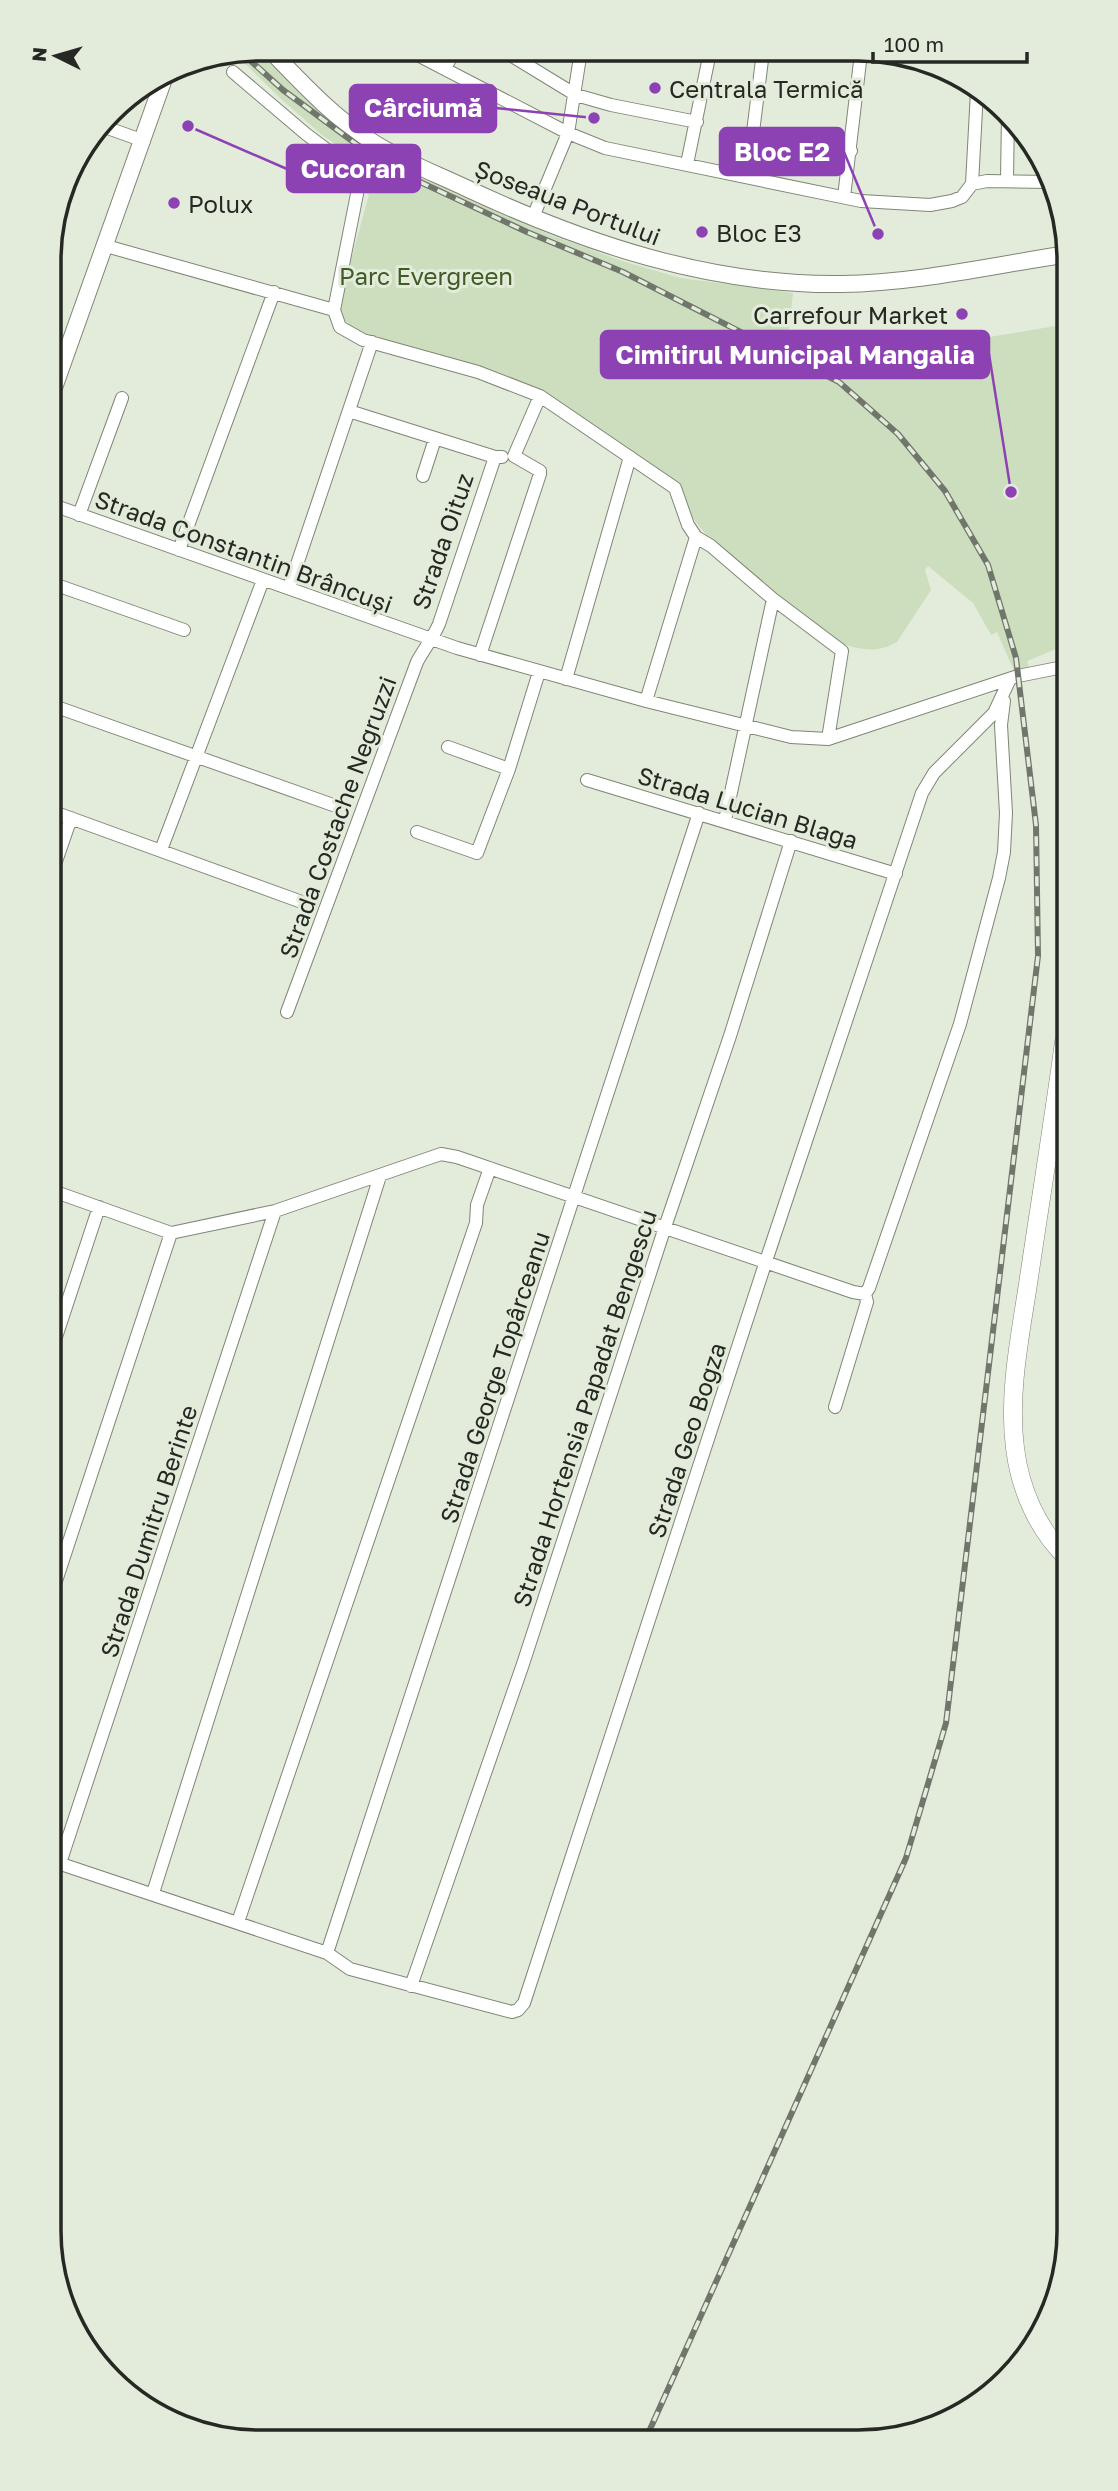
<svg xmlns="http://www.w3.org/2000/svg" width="1118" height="2491" font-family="'Golos Text',sans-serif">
  <rect width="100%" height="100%" fill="#e3ecdb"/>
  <path fill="#cddebe" d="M255,50l68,60 74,53 75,37 76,34 74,27 59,17 112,15 -4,39 -12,4 -12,14 2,2c7,-9 12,-16 24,-17v3l68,9 42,-2 76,-6 85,-14 1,321 -36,15 2,6 -15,4 -17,-39 -6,3 -18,-32 -45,-37 -3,4 6,20 -34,52c-20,12 -40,8 -60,-1l-121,-94 -25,-31 -6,-19 -8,-13 -147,-98 -183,-59 -9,-19 31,-114 -7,-2 -4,-32 -36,-25 -41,-36 -46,-45z"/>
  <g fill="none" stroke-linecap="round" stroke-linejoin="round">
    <g stroke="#7e8676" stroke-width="14">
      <path id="minor" d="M408,50l160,83 37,15 256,53 69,4 22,-4 10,-4 10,-13 15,-3 64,1
        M504,51l72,44 35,10 86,17
        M763,52l-10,80 2,7 5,3 91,9
        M445,68l10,-18
        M233,72l73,62 40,30 9,11 3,14 -24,121 6,17 23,13 115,32 62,24 135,92 13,37 8,12 -50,164
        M102,126l42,15
        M687,164l23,-112
        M1007,180l1,-66
        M972,184l5,-93
        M844,197l17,-144
        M533,217l35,-84 13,-82
        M106,246l228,64
        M349,411l146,46h7
        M514,456l26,-60
        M423,476l12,-37
        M50,504l407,144 189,53 145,36 37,2 190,-63 45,-9
        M79,515l43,-117
        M696,537l15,9 62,53 69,52 -14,88
        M179,550l95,-258
        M51,583l133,47
        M289,588l83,-246
        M480,655l60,-181v-3l-26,-15
        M566,679l64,-222
        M51,705l282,100
        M448,747l61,22
        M587,780l309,94
        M51,811l248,90
        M725,820l48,-221
        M417,832l60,21 32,-84 30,-97
        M161,850l102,-270
        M52,873l19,-55
        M287,1012l130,-350c7,-13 16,-24 22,-38l56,-167
        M53,1191l118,42 104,-22 166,-57 16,3 396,135 12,2 4,-6 91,-264 39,-146 5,-26 2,-39 -5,-88 3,-24
        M53,1346l46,-139
        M835,1407l32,-105 -2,-8
        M54,1587l117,-354
        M55,1862l272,91 23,16 162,43 6,-2 6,-7 242,-742 156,-468 12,-20 60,-60 15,-32
        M60,1863l215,-652
        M153,1893l227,-717
        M238,1922l238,-699 1,-18 13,-37
        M327,1953l372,-1140
        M411,1986l112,-322 142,-437 65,-191 61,-195"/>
    </g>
    <g stroke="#7e8676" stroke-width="18">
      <path id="major" d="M269,49c31,32 64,68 102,92 29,19 63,32 95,47 118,55 244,98 376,96 74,-1 147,-18 220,-29
        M50,399l116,-326"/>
    </g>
    <g stroke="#7e8676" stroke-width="19">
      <path id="highway" d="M1064,1042c-11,81 -24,161 -36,242 -8,53 -20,110 -13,164 5,41 22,80 51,109"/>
    </g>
    <use href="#minor" stroke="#fff" stroke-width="12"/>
    <use href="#major" stroke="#fff" stroke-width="16"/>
    <use href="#highway" stroke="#fff" stroke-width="18"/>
    <g stroke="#71766c" stroke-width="6">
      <path id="rail" d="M242,53l41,37 103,76 141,66 96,40 216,110 59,52 47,57 43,74 28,93 20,167 2,131 -92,767 -40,135 -259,578"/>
    </g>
    <use href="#rail" stroke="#e3ecdb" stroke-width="3.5" stroke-dasharray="10" stroke-linecap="butt"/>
  </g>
  <g fill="#8d42b4" stroke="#e3ecdb" stroke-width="2.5">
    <circle cx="655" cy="88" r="7"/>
    <circle cx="174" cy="203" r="7"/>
    <circle cx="702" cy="232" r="7"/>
    <circle cx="962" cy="314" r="7"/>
  </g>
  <g text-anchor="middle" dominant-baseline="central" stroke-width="6" stroke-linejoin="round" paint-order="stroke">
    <g font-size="24" fill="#262923" stroke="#e3ecdb" text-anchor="start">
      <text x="669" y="88">Centrala Termică</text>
      <text x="188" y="203">Polux</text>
      <text x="716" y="232">Bloc E3</text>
      <text x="948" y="314" text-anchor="end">Carrefour Market</text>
    </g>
    <g font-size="24" fill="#262923" stroke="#e3ecdb">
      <text transform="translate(568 202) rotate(21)">Șoseaua Portului</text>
      <text transform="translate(442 541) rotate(-71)">Strada Oituz</text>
      <text transform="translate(244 551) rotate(20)">Strada Constantin Brâncuși</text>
      <text transform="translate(748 807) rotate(17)">Strada Lucian Blaga</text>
      <text transform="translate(337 817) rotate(-70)">Strada Costache Negruzzi</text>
      <text transform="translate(494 1377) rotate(-72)">Strada George Topârceanu</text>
      <text transform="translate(584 1408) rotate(-72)">Strada Hortensia Papadat Bengescu</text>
      <text transform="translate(686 1440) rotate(-72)">Strada Geo Bogza</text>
      <text transform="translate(148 1531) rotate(-72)">Strada Dumitru Berinte</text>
    </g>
    <g font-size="24" fill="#405b24" stroke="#e3ecdb">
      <text x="426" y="275">Parc Evergreen</text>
    </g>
  </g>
  <path d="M0 0H1118V2491H0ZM260 61H858A199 199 0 0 1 1057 260V2231A199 199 0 0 1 858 2430H260A199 199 0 0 1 61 2231V260A199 199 0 0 1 260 61Z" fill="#e3ecdb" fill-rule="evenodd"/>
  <path fill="none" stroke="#262923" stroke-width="3.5" d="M260 61H858A199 199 0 0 1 1057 260V2231A199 199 0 0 1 858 2430H260A199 199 0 0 1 61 2231V260A199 199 0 0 1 260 61Z"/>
  <path fill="none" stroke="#8d42b4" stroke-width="2.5" d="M594 118L496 108M878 234L844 152M188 126L287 169M1011 492L989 354"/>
  <g fill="#8d42b4" stroke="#e3ecdb" stroke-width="2.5">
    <circle cx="594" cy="118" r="7"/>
    <circle cx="878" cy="234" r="7"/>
    <circle cx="188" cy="126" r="7"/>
    <circle cx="1011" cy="492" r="7"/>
  </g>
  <g fill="#8d42b4" stroke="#8d42b4" stroke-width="2.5">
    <rect x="350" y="85" width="146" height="47" rx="7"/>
    <rect x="720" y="128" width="124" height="47" rx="7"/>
    <rect x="287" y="145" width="133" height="47" rx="7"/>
    <rect x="601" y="331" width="388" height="47" rx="7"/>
  </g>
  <g font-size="26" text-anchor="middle" font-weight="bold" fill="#fff">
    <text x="423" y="117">Cârciumă</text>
    <text x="782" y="161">Bloc E2</text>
    <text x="353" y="178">Cucoran</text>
    <text x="795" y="364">Cimitirul Municipal Mangalia</text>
  </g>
  <g transform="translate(56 56) rotate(275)" stroke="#e3ecdb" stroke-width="5" paint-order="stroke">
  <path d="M0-5L12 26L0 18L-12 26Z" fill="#262923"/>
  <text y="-10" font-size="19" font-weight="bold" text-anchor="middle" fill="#262923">N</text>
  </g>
  <path d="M873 52v10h154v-10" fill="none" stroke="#262923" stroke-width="3.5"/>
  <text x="884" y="52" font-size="21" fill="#262923" stroke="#e3ecdb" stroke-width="5" paint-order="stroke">100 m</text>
</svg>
